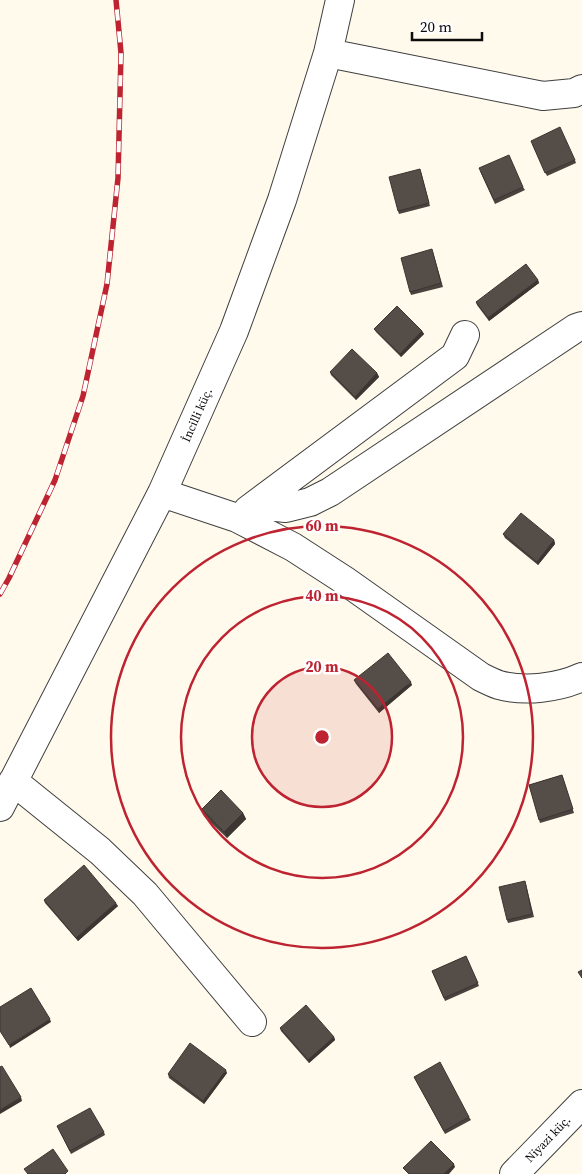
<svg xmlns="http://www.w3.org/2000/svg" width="582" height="1174" font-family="'Source Serif 4',serif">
  <rect width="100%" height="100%" fill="#fffaeb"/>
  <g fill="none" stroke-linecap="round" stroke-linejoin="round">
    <g stroke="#3f3f3f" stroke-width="30">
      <path id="street" d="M328,53l215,43 31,-3 8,-4
        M162,493l75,25 56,29 51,33 137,97c6,3 12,6 18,8 26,7 59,3 83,-8
        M255,505l31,3 24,-6 20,-10 246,-164 6,-2
        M248,510l207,-154 10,-21
        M13,781l87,70 45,43 107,128
        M0,807l162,-314 72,-162 48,-131 46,-147 12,-53
        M514,1174l68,-70"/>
    </g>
    <use href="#street" stroke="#fff" stroke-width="28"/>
    <g stroke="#bd2330" stroke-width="5.5">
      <path id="rail" d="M0,594l9,-16 46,-98 28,-84 24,-112 11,-106 3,-125 -5,-53"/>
    </g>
    <use href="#rail" stroke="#fff" stroke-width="4" stroke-dasharray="11" stroke-linecap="butt"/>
  </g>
  <path fill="#49423e" d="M532,144l43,16 1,3 -29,13z
    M480,171l43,16 2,3 -30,14z
    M421,172l9,34 -31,8 -1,-3z
    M433,252l10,35 -32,8 -1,-3z
    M538,280l1,3 -50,38 -12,-16 -1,-3z
    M374,329l48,2 2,3 -23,23 -25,-25z
    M330,372l47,1 2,4 -23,23 -25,-25z
    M503,534l51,6 1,4 -17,21 -33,-27z
    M354,680l58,5 -33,28 -23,-29z
    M562,775l12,38 -34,10 -11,-38z
    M202,809l41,4 3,6 -19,19 -23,-22z
    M526,884l8,33 -26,6 -1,-3z
    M44,900l74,6 -40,35 -33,-38z
    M466,956l13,30 -34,15 -13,-30z
    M280,1028l54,9 1,3 -26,23 -28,-32z
    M227,1073l-23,31 -35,-26 -1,-4z
    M414,1077l55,40 2,3 -26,14z
    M57,1126l47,6 1,3 -34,19z"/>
  <path fill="#3c3632" d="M538,280l1,3 -50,38 -1,-3z
    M422,331l2,3 -23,23 -1,-3z
    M377,373l2,4 -23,23 -1,-3z
    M554,540l1,4 -17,21 -1,-3z
    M411,682l1,3 -33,28 -1,-4z
    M243,813l3,6 -19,19 -3,-6z
    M116,903l2,3 -40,35 -2,-3z
    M50,1019l1,3 -41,26 -1,-3z
    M334,1037l1,3 -26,23 -1,-3z
    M226,1070l1,3 -23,31 -1,-3z
    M21,1097l1,4 -22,13v-4z
    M454,1164l1,3 -6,7h-5z"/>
  <path fill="#554d48" stroke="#3c3632" d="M560,127l15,33 -30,13 -14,-32z
    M509,155l14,32 -29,13 -15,-32z
    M420,169l9,34 -31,8 -9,-34z
    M432,249l9,34 -31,9 -9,-34z
    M526,264l12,16 -50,38 -12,-16z
    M397,306l25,25 -22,23 -26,-25z
    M352,349l25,24 -22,24 -25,-25z
    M521,513l33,27 -17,22 -34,-28z
    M388,653l23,29 -33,27 -24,-29z
    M562,775l11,34 -34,11 -10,-35z
    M221,790l22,23 -19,19 -22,-23z
    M84,865l32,38 -40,35 -32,-38z
    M525,881l7,33 -25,6 -8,-33z
    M466,956l12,27 -34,15 -12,-27z
    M582,970v8l-4,-6z
    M31,988l19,31 -41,26 -9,-14v-24z
    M306,1005l28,32 -26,23 -28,-32z
    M190,1043l36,27 -23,31 -35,-27z
    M440,1062l29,55 -25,14 -30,-54z
    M2,1066l19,31 -21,13v-43z
    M90,1108l14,24 -34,19 -13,-25z
    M431,1141l23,23 -10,10h-35l-6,-6z
    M53,1149l15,22 -3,3h-37l-4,-5z"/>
  <circle cx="322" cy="737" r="70" fill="#bd2330" fill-opacity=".12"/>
  <g fill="none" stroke="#bd2330" stroke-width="2.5">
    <circle cx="322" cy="737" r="70"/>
    <circle cx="322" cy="737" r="141"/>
    <circle cx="322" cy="737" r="211"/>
  </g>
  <g text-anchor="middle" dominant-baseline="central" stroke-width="5" stroke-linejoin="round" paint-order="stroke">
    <g font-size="12" fill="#0c0c0c" stroke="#fff">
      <text transform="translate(197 415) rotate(-66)">İncilli küç.</text>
      <text transform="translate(548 1139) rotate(-46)">Niyazi küç.</text>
    </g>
  </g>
  <circle cx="322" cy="737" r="8" fill="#bd2330" stroke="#fff" stroke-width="2.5"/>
  <g font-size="15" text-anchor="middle" font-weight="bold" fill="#bd2330" stroke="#fff" stroke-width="5" stroke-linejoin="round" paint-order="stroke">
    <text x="322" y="531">60 m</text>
    <text x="322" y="601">40 m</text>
    <text x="322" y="672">20 m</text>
  </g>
  <path d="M412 32v8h70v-8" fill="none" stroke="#0c0c0c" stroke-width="2.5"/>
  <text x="420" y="32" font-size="15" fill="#0c0c0c" stroke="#ffffff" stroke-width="4" paint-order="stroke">20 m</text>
</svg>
